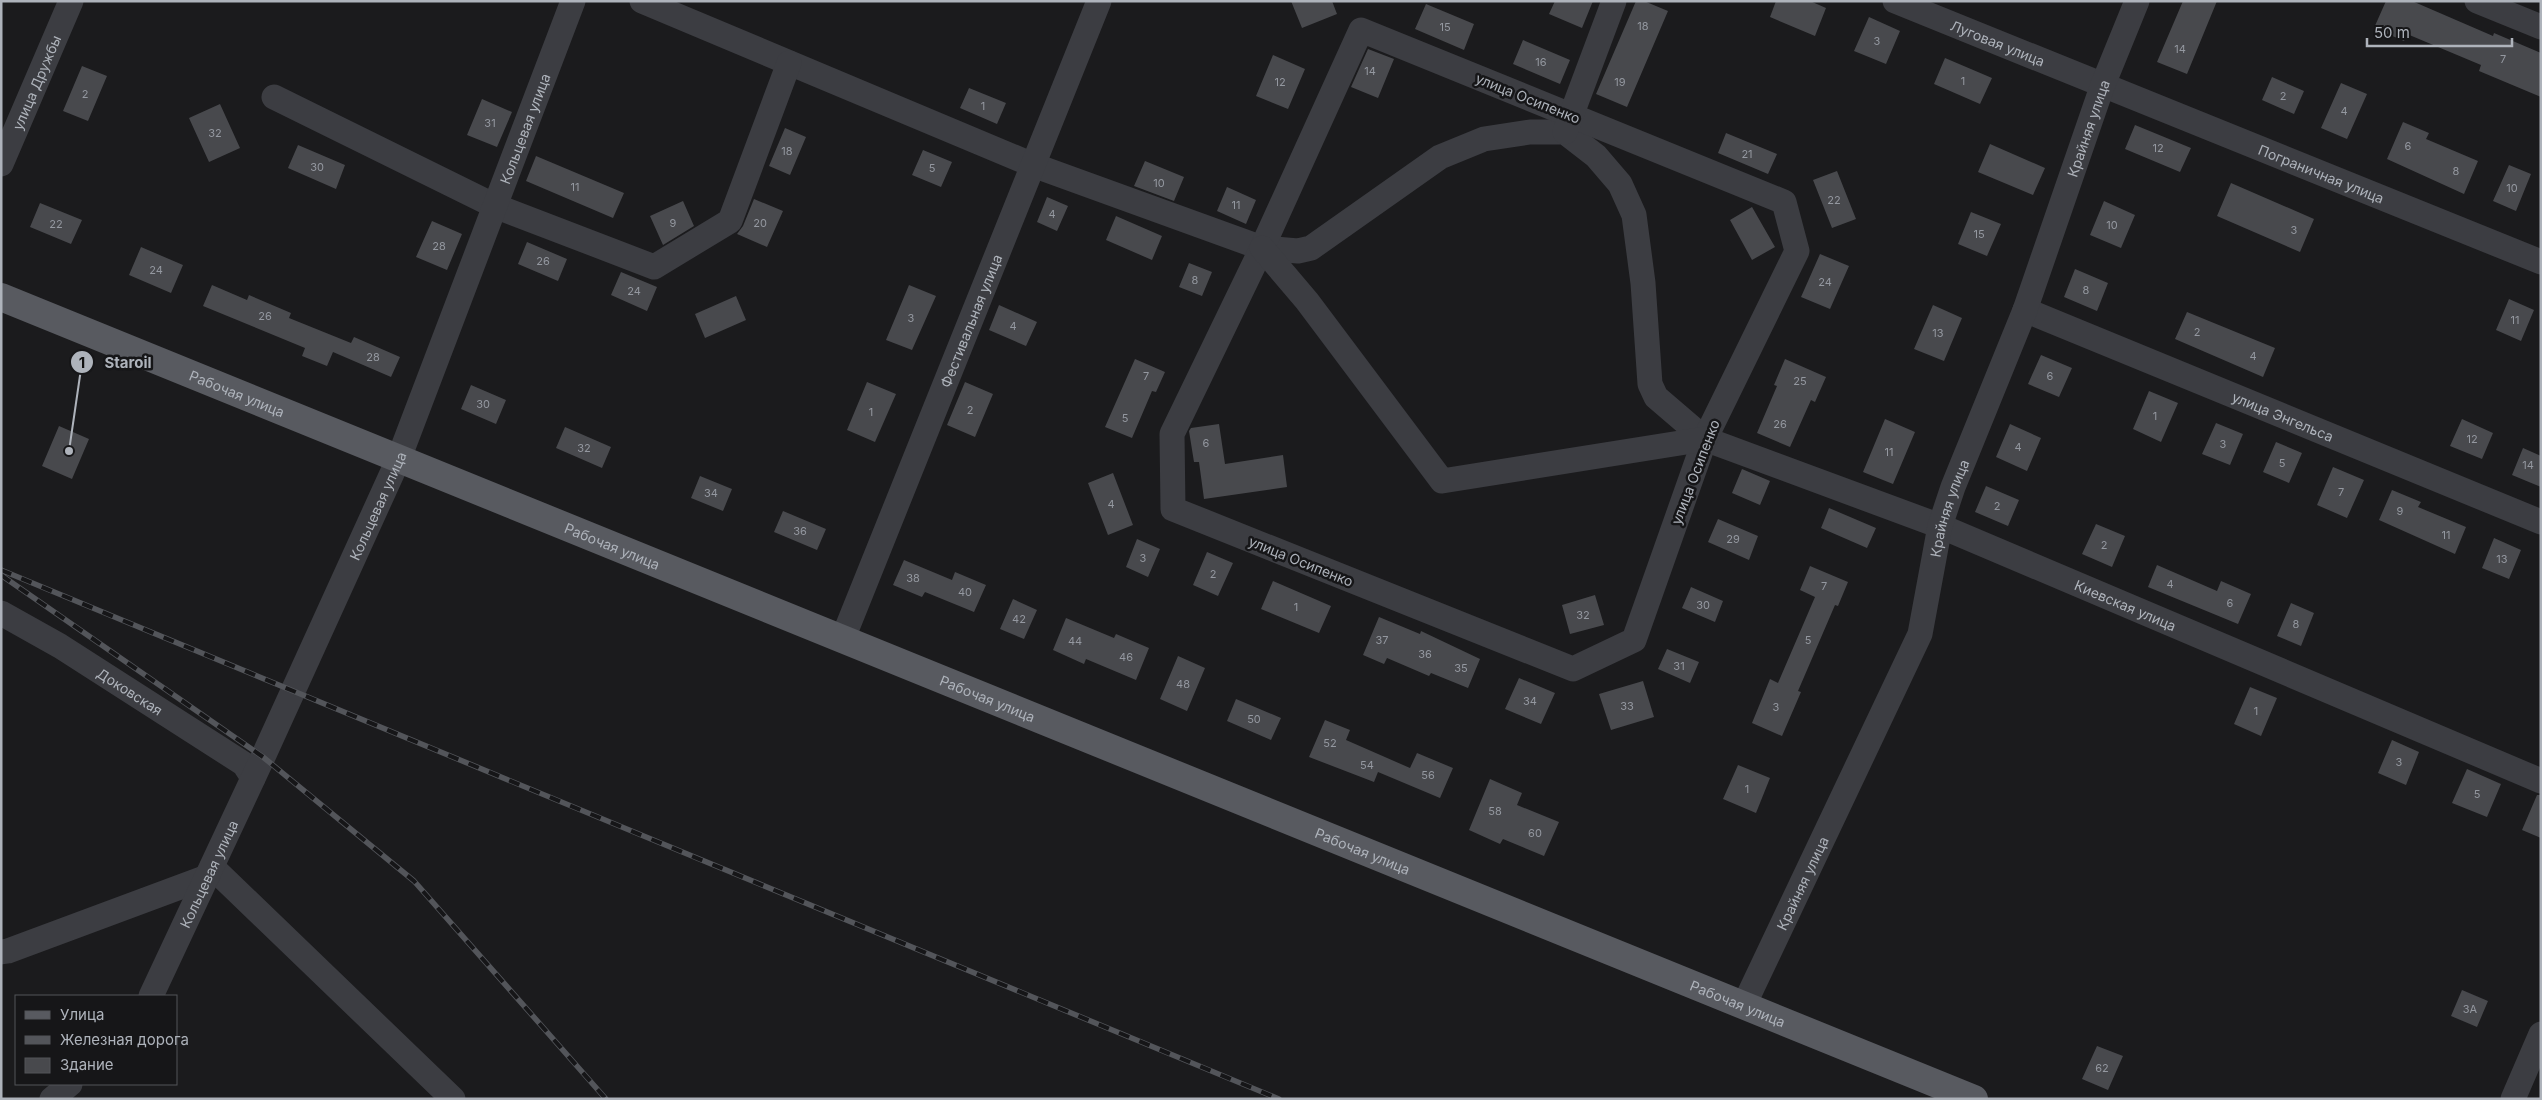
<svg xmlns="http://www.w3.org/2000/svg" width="2542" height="1100" font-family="Inter,sans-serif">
  <rect width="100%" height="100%" fill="#1b1b1d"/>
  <path fill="#48494d" d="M1291,1h41l5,13 -35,14z
    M1555,1h38l-11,27 -33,-14z
    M1636,1h8l24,10 -41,96 -31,-13z
    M1776,1h34l16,7 -11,28 -45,-19z
    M2183,1h34l-30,73 -30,-12z
    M2386,1h26l81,35 1,-3 47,20v44l-62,-26 2,-6 -74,-31 -3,7 -30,-13z
    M1426,4l48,20 -10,26 -49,-21z
    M1869,17l31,14 -14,33 -32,-13z
    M1523,40l47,20 -10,24 -47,-20z
    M1368,49l26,10 -16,39 -27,-11z
    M1273,55l32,14 -17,40 -32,-13z
    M1945,58l47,20 -12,26 -46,-20z
    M82,66l25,10 -19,45 -25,-10z
    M2272,77l32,14 -10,23 -32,-14z
    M2341,83l26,11 -20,45 -26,-11z
    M969,88l37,15 -9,21 -37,-16z
    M482,99l30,13 -15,35 -30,-12z
    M220,104l20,44 -31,14 -20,-44z
    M2403,122l26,11 -3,6 52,22 -14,33 -77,-35z
    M2135,125l56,23 -11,24 -55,-23z
    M785,128l21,9 -16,38 -21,-9z
    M1726,133l51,21 -9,20 -50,-21z
    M1990,144l55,24 -12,27 -55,-23z
    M298,145l47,20 -9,24 -48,-21z
    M923,150l29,12 -11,25 -29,-12z
    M536,156l88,37 -11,25 -87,-37z
    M1145,161l39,16 -10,24 -40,-15z
    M2509,165l22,9 -15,37 -23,-10z
    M1837,171l19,48 -24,9 -19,-48z
    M2231,183l83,36 -14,33 -83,-36z
    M1227,187l29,13 -10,24 -29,-13z
    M1047,197l21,9 -11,25 -20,-9z
    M754,199l29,12 -16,36 -30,-13 6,-8z
    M683,201l11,25 -31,19 -13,-29z
    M2104,201l31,14 -14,33 -31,-13z
    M40,203l42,17 -11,24 -41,-17z
    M1752,207l23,40 -23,13 -22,-40z
    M1971,212l30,12 -14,32 -29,-12z
    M1116,216l46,20 -10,24 -46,-20z
    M432,221l30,13 -15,36 -31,-13z
    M527,242l40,17 -9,22 -40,-17z
    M141,247l42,18 -12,28 -42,-18z
    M1820,254l29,12 -19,43 -29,-12z
    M1189,263l23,9 -10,24 -23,-9z
    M2075,269l33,14 -11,28 -33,-14z
    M621,272l36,15 -10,24 -36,-16z
    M212,285l35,15 2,-5 42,18 -2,5 62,25 3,-6 46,20 -9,20 -58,-25 -6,14 -25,-10 3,-8 -102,-42z
    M909,285l27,11 -24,54 -26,-10z
    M736,296l10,24 -41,18 -10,-24z
    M2509,299l25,11 -13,31 -25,-11z
    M999,305l38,17 -11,24 -37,-16z
    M1933,305l29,13 -18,43 -30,-12z
    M2187,312l88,36 -12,29 -88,-38z
    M2041,355l31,13 -13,29 -31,-13z
    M1135,359l30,13 -9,20 -4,-1 -20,47 -27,-11z
    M1785,359l41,18 -11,25 -4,-2 -21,47 -33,-14 20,-47 -3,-1z
    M867,382l29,12 -21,48 -28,-12z
    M965,382l28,12 -18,43 -28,-12z
    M471,385l35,15 -10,24 -35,-15z
    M2149,391l29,12 -17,39 -28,-13z
    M1885,419l30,13 -22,52 -30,-12z
    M2462,419l31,14 -11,26 -32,-13z
    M2216,423l27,11 -13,31 -28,-11z
    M1219,424l6,40 58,-9 4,32 -83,12 -5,-37h-5l-5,-31 2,-3z
    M2010,424l31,14 -14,33 -31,-14z
    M59,426l30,13 -17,40 -30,-13z
    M565,427l46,20 -9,21 -46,-20z
    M2276,442l26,11 -13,30 -26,-11z
    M2523,448l18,8v31l-29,-12z
    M2333,467l31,13 -17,38 -30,-13z
    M1742,469l28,12 -10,24 -28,-12z
    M1113,473l20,52 -25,10 -20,-52z
    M700,476l32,13 -9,22 -32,-13z
    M1986,486l33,14 -11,26 -33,-14z
    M2392,490l29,12 -3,5 48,20 -11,27 -76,-34z
    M1829,508l47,20 -9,20 -46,-20z
    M783,511l43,18 -9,21 -43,-18z
    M1718,519l40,17 -9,24 -41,-18z
    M2096,524l29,12 -13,31 -30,-13z
    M2494,538l27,12 -12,29 -27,-11z
    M1137,539l23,10 -12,28 -22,-10z
    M1207,552l26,11 -15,33 -25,-11z
    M904,560l48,20 3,-8 31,13 -12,27 -49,-20 -3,5 -29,-12z
    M2157,565l60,26 4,-10 30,13 -13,30 -90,-37z
    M1810,566l38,16 -10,24 -3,-1 -37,86 3,1 -19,44 -30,-13 18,-44 8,4 37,-86 -15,-7z
    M1273,581l58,25 -12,27 -58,-24z
    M1691,587l32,14 -8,21 -33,-14z
    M1595,595l9,30 -34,9 -8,-29z
    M1013,599l24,11 -13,29 -24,-10z
    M2291,603l23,10 -13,33 -24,-10z
    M1379,617l41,17 1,-3 59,28 -12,29 -37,-15 -2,3 -42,-18 -3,6 -21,-9z
    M1066,618l48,20 2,-4 33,14 -13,32 -50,-21 -2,5 -31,-14z
    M1667,649l32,13 -9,21 -32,-14z
    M1178,656l27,12 -18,43 -27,-12z
    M1519,678l36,15 -14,31 -36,-15z
    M1643,681l11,36 -43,13 -12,-36z
    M2250,687l27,11 -16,38 -27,-12z
    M1236,699l45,19 -10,22 -44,-19z
    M1325,720l25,10 -4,10 64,28 7,-15 36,15 -13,30 -62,-26 -4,10 -65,-25z
    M2392,740l27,12 -13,33 -28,-12z
    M1738,765l32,13 -14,35 -33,-14z
    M2467,769l34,15 -14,33 -35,-14z
    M1490,779l32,14 -5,12 42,17 -15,34 -41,-17 -3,5 -31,-14z
    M2537,795h4v43l-19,-8z
    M2462,990l26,11 -11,26 -26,-11z
    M2097,1046l26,10 -15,34 -26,-11z"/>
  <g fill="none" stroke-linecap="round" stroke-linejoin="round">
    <g stroke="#3c3d42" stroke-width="25">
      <path id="s1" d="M642,1l391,164 229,83 36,3 13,-3 129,-91 44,-18 46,-7h35l31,24 24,28 14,31 9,68 7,101 6,13 49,42 235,87 601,255"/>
      <path id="s2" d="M1895,1l646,261"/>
      <path d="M2477,1l64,26"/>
      <path d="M1361,30l423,172 13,49 -92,188 -71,201 -61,29 -400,-160 -1,-75 90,-186z"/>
      <path d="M274,97l221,109 159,61 76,-46 59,-158"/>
      <path d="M1565,132l49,-131"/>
      <path id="s3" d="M1,164l70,-163"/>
      <path d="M1262,248l45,53 135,180 263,-42"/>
      <path id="s4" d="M2025,310l516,212"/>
      <path id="s5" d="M1,613l59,33 184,118 9,14"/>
      <path id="s6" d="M843,638l256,-637"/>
      <path d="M212,867l241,232"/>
      <path d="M1,952l7,-1 199,-74"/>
      <path id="s7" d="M151,996l112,-239 136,-299 174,-457"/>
      <path id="s8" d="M1744,1005l176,-371 20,-108 13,-39 72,-177 77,-223 35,-86"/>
      <path d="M52,1099l18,-15"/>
      <path d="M2513,1099l28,-65"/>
    </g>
    <path stroke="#585a60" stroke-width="28" id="s9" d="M1,297l1973,802"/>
    <g stroke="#53555a" stroke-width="5.5">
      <path id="rail" d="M1,570l1278,529
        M1,575l262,182 151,124 192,218"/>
    </g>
    <use href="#rail" stroke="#161618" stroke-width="4" stroke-dasharray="11" stroke-linecap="butt"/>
  </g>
  <g text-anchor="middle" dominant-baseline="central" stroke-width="5" stroke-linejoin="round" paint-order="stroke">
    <g font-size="11" fill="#9498a0">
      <text x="1643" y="26">18</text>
      <text x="1445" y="27">15</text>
      <text x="1877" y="41">3</text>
      <text x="2180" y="49">14</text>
      <text x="2503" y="59">7</text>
      <text x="1541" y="62">16</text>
      <text x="1370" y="71">14</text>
      <text x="1963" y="81">1</text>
      <text x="1280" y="82">12</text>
      <text x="1620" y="82">19</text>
      <text x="85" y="94">2</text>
      <text x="2283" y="96">2</text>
      <text x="983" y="106">1</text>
      <text x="2344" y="111">4</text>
      <text x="490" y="123">31</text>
      <text x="215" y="133">32</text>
      <text x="2408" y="146">6</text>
      <text x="2158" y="148">12</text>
      <text x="787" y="151">18</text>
      <text x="1747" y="154">21</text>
      <text x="317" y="167">30</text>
      <text x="932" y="168">5</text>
      <text x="2456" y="171">8</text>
      <text x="1159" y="183">10</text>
      <text x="575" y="187">11</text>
      <text x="2512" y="188">10</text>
      <text x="1834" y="200">22</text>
      <text x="1236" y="205">11</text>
      <text x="1052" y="214">4</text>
      <text x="673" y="223">9</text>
      <text x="760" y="223">20</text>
      <text x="56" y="224">22</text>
      <text x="2112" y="225">10</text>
      <text x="2294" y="230">3</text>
      <text x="1979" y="234">15</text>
      <text x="439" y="246">28</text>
      <text x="543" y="261">26</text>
      <text x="156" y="270">24</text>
      <text x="1195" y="280">8</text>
      <text x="1825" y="282">24</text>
      <text x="2086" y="290">8</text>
      <text x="634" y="291">24</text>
      <text x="265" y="316">26</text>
      <text x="911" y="318">3</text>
      <text x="2515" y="320">11</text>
      <text x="1013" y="326">4</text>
      <text x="2197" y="332">2</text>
      <text x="1938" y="333">13</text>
      <text x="2253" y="356">4</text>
      <text x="373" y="357">28</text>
      <text x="1146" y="376">7</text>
      <text x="2050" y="376">6</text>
      <text x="1800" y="381">25</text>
      <text x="483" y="404">30</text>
      <text x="970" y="410">2</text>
      <text x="871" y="412">1</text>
      <text x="2155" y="416">1</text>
      <text x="1125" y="418">5</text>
      <text x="1780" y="424">26</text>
      <text x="2472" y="439">12</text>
      <text x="1206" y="443">6</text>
      <text x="2223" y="444">3</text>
      <text x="2018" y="447">4</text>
      <text x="584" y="448">32</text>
      <text x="1889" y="452">11</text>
      <text x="2282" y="463">5</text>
      <text x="2528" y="465">14</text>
      <text x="2341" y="492">7</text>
      <text x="711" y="493">34</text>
      <text x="1111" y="504">4</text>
      <text x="1997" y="506">2</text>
      <text x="2400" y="511">9</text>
      <text x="800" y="531">36</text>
      <text x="2446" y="535">11</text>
      <text x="1733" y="539">29</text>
      <text x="2104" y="545">2</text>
      <text x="1143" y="558">3</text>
      <text x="2502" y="559">13</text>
      <text x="1213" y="574">2</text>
      <text x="913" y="578">38</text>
      <text x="2170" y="584">4</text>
      <text x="1824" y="586">7</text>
      <text x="965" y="592">40</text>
      <text x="2230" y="603">6</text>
      <text x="1703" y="605">30</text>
      <text x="1296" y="607">1</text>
      <text x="1583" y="615">32</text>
      <text x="1019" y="619">42</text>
      <text x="2296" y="624">8</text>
      <text x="1382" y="640">37</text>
      <text x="1808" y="640">5</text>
      <text x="1075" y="641">44</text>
      <text x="1425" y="654">36</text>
      <text x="1126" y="657">46</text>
      <text x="1679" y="666">31</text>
      <text x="1461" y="668">35</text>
      <text x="1183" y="684">48</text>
      <text x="1530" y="701">34</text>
      <text x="1627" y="706">33</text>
      <text x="1776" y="707">3</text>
      <text x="2256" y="711">1</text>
      <text x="1254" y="719">50</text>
      <text x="1330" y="743">52</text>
      <text x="2399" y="762">3</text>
      <text x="1367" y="765">54</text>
      <text x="1428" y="775">56</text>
      <text x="1747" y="789">1</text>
      <text x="2477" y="794">5</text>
      <text x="1495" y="811">58</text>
      <text x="1535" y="833">60</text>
      <text x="2470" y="1009">3А</text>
      <text x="2102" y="1068">62</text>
    </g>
    <g font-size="14" fill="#aeb3bb" stroke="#161618">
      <text stroke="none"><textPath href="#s2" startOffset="111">Луговая улица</textPath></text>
      <text stroke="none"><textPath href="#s3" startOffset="89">улица Дружбы</textPath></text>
      <text transform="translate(1528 98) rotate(22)">улица Осипенко</text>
      <text stroke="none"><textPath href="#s7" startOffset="945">Кольцевая улица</textPath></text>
      <text stroke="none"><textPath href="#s8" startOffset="945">Крайняя улица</textPath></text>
      <text stroke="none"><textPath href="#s2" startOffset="460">Пограничная улица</textPath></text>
      <text stroke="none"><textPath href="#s6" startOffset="342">Фестивальная улица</textPath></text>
      <text stroke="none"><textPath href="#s9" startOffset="255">Рабочая улица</textPath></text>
      <text stroke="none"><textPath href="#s4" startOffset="279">улица Энгельса</textPath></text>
      <text transform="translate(1695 472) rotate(-69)">улица Осипенко</text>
      <text stroke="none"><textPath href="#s7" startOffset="540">Кольцевая улица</textPath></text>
      <text stroke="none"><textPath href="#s8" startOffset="540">Крайняя улица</textPath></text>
      <text stroke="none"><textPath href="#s9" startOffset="660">Рабочая улица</textPath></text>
      <text transform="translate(1301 561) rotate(22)">улица Осипенко</text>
      <text stroke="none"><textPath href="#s1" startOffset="1815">Киевская улица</textPath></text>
      <text stroke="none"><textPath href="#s5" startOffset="151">Доковская</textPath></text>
      <text stroke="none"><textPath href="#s9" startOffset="1065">Рабочая улица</textPath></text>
      <text stroke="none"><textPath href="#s9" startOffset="1470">Рабочая улица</textPath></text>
      <text stroke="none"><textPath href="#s7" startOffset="135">Кольцевая улица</textPath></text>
      <text stroke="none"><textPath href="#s8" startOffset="135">Крайняя улица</textPath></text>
      <text stroke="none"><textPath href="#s9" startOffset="1875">Рабочая улица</textPath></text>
    </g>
  </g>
  <path fill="none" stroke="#aeb3bb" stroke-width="2" d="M69 451L82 362"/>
  <g fill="#aeb3bb" stroke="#161618" stroke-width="2">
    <circle cx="69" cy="451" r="5"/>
    <circle cx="82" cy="362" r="12"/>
  </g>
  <g font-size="15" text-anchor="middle" font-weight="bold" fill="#111">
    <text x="82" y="368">1</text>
  </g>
  <g font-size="15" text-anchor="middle" font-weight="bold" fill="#aeb3bb" stroke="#161618" stroke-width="5" stroke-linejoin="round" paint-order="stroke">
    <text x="128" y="368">Staroil</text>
  </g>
  <rect width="2542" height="1100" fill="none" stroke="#aeb3bb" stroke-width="5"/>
  <rect x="15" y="995" width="162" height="90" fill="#161618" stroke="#535559"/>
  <rect x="25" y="1011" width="25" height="8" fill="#585a60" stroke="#535559"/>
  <text x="60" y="1020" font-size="15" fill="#aeb3bb">Улица</text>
  <rect x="25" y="1036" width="25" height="8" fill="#53555a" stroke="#535559"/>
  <text x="60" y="1045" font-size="15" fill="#aeb3bb">Железная дорога</text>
  <rect x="25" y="1058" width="25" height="15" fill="#48494d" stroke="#535559"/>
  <text x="60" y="1070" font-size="15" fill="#aeb3bb">Здание</text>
  <path d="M2367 38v8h145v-8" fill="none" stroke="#aeb3bb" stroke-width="2.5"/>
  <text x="2374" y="38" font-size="15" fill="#aeb3bb" stroke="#161618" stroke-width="4" paint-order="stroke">50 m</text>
</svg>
